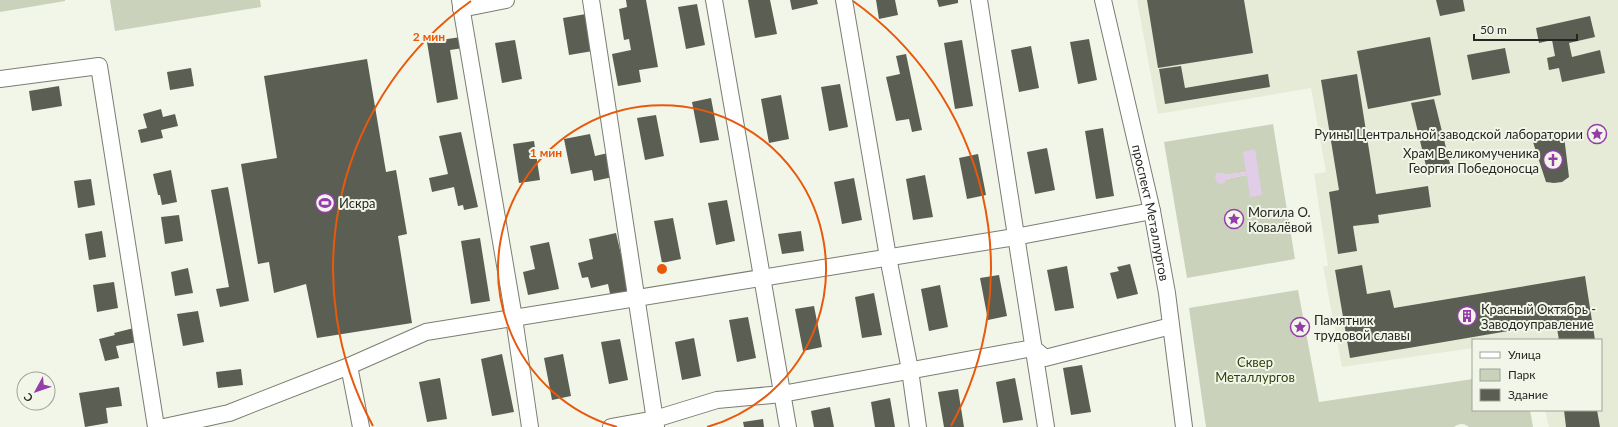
<svg xmlns="http://www.w3.org/2000/svg" width="1618" height="427" font-family="Lato,sans-serif">
  <rect width="100%" height="100%" fill="#f2f6e9"/>
  <path fill="#e5ebd7" d="M1137,0h481v427h-69l-4,-17h56v-70h-128v8l-131,19 -19,-101h5l-14,-92 12,-2 -15,-84 -153,26z"/>
  <path fill="#cbd2bc" fill-rule="evenodd" d="M0,0h65v1l-65,11z
    M110,0h150l1,7 -146,24z
    M1273,124l22,135 -108,19 -23,-136zM1246,172l16,23 -15,-20 -21,4 -3,-6 2,2z
    M1298,290l21,112 154,-23v31h57l3,17h-64c-5,-4 -10,-4 -15,0h-248l-17,-119z"/>
  <path fill="#e1cde7" d="M1255,149l7,46 -12,2 -3,-22 -21,4 -2,4 -3,1 -4,-1 -2,-6 1,-4h7l2,2 21,-3 -3,-20z"/>
  <path fill="#5b5e53" d="M626,0h20l12,67 -19,3 2,12 -23,4 -6,-32 19,-4 -2,-11 -5,1 -5,-31 8,-2z
    M748,0h22l7,34 -22,4z
    M790,0h27l1,4 -26,6z
    M876,0h19l3,15 -19,4z
    M937,0h21v3l-19,4z
    M1147,0h97l9,53 -95,15z
    M1436,0h27l2,11 -25,5z
    M697,4l8,41 -19,4 -8,-42z
    M586,14l7,37 -24,4 -6,-37z
    M1590,16l5,21 -26,6 3,14 28,-7 5,23 -43,9 -3,-14 -10,2 -2,-12 8,-2 -3,-16 -13,3 -3,-15z
    M461,37l2,11 -13,2 8,49 -21,4 -10,-61z
    M1430,37l11,58 -73,14 -11,-58z
    M1089,39l8,41 -19,4 -8,-42z
    M515,40l7,39 -20,4 -7,-40z
    M962,40l11,66 -18,3 -11,-66z
    M1031,46l8,42 -20,4 -8,-42z
    M1505,48l5,25 -38,7 -5,-25z
    M906,54l16,76 -10,2 -3,-13 -13,2 -10,-44 14,-3 -4,-18z
    M367,59l19,113 10,-2 11,64 -9,2 14,87 -95,15 -11,-54 -32,9 -5,-31 -11,2 -17,-100 36,-6 -13,-82z
    M1181,66l4,22 83,-14 2,13 -105,17 -6,-35z
    M191,68l3,18 -24,4 -3,-18z
    M1357,74l19,120 52,-8 3,21 -53,8 1,8 -26,3 4,25 -19,3 -9,-62 10,-2 -18,-110z
    M840,84l8,43 -19,4 -8,-44z
    M59,86l3,20 -30,5 -3,-20z
    M781,95l8,44 -20,4 -8,-44z
    M711,98l8,42 -19,3 -8,-41z
    M1434,99l16,65 -23,6 -16,-67z
    M161,109l2,8 12,-3 3,12 -17,4 2,8 -22,5 -3,-13 9,-2 -4,-14z
    M656,115l8,41 -19,4 -8,-42z
    M1103,128l11,68 -18,3 -11,-68z
    M461,132l17,75 -14,3 -1,-5 -5,1 -4,-19 -22,5 -3,-14 19,-4 -9,-38z
    M1556,133l8,3 5,41 -7,5 -8,1 -8,-1 -13,-40 7,-5 7,-3z
    M590,134l5,22 13,-3 5,24 -19,4 -2,-11 -21,4 -7,-35z
    M534,141l6,39 -21,3 -6,-39z
    M1047,148l8,42 -20,4 -8,-42z
    M978,154l8,41 -19,4 -8,-41z
    M171,170l6,32 -15,3 -2,-10h-2l-5,-21z
    M925,175l8,42 -20,3 -7,-41z
    M854,178l8,42 -20,4 -8,-42z
    M91,179l4,26 -17,3 -4,-27z
    M228,187l21,114 -29,6 -4,-18 13,-2 -18,-97z
    M727,200l8,41 -19,4 -8,-42z
    M179,215l4,26 -18,3 -4,-27z
    M673,218l8,41 -19,4 -8,-42z
    M102,231l4,26 -17,3 -4,-26z
    M801,231l3,20 -22,3 -4,-20z
    M616,233l14,60 -19,5 -3,-14 -17,4 -3,-11 -6,1 -4,-15 15,-4 -4,-20z
    M480,238l10,63 -19,3 -10,-63z
    M549,242l10,47 -31,6 -5,-23 12,-3 -5,-23z
    M1130,264l8,30 -21,5 -7,-26 9,-2 -2,-4z
    M1362,265l5,29 23,-4 4,18 191,-32 10,64h-36l-3,-17 -206,35 -15,-88z
    M1067,266l7,42 -19,3 -8,-41z
    M188,268l5,25 -18,3 -4,-24z
    M999,275l8,41 -19,4 -8,-42z
    M114,282l4,26 -21,4 -4,-27z
    M940,285l8,42 -19,4 -8,-42z
    M874,293l8,42 -20,3 -7,-41z
    M814,306l8,41 -19,4 -8,-42z
    M198,311l6,31 -21,4 -6,-32z
    M748,317l8,41 -19,4 -8,-42z
    M134,328l3,14 -21,4 3,12 -14,3 -6,-22 16,-4 -1,-2z
    M694,338l7,38 -19,4 -7,-38z
    M620,339l8,41 -19,4 -8,-42z
    M502,354l12,58 -22,4 -11,-57z
    M563,354l8,42 -19,4 -8,-42z
    M1082,365l9,47 -20,3 -8,-47z
    M241,369l2,16 -25,3 -2,-16z
    M440,378l7,41 -20,3 -8,-40z
    M1015,378l8,42 -20,3 -7,-41z
    M119,387l3,19 -16,2 2,15 -23,4 -6,-34z
    M958,389l6,38h-20l-6,-35z
    M890,398l5,29h-20l-4,-25z
    M830,407l4,20h-20l-3,-16z
    M1564,410h33l3,17h-34z
    M763,419l1,8h-20l-1,-5z"/>
  <g fill="none" stroke-linecap="round" stroke-linejoin="round">
    <g stroke="#7a7e72" stroke-width="18">
      <g id="minor">
        <path d="M460,0l54,318 16,109"/>
        <path d="M591,0l65,427"/>
        <path d="M714,0l74,427"/>
        <path d="M844,0l44,257 22,113 8,57"/>
        <path d="M979,0l67,427"/>
        <path id="s1" d="M1103,0l49,211 15,82 17,134"/>
        <path d="M461,9l45,-9"/>
        <path d="M0,79l99,-13 57,361"/>
        <path d="M349,366l12,61"/>
        <path d="M164,427l65,-14 120,-47 77,-34 589,-95 137,-26"/>
        <path d="M611,427l44,-8 62,-19 65,-6 251,-46 12,10 126,-32"/>
      </g>
    </g>
    <use href="#minor" stroke="#fff" stroke-width="16"/>
  </g>
  <g fill="none" stroke="#e8590c" stroke-width="2">
    <path d="M617 427A164 164 0 1 1 707 427"/>
    <path d="M373 426A329 329 0 0 1 471 1M853 1A329 329 0 0 1 951 426"/>
  </g>
  <defs>
    <g id="sight-ring" transform="scale(1)"><circle r="9.5" fill="#f2f6e9" stroke="#943daa" stroke-width="1.5"/><path d="M0-6L1.8-2.2L6-1.7L2.9 1.2L3.7 5.4L0 3.3L-3.7 5.4L-2.9 1.2L-6-1.7L-1.8-2.2Z" fill="#943daa"/></g>
    <g id="church-ring" transform="scale(1)"><circle r="9.5" fill="#f2f6e9" stroke="#943daa" stroke-width="1.5"/><path d="M-1.2-6h2.4v3.5h3.3v2.4h-3.3V6h-2.4V-.1h-3.3v-2.4h3.3Z" fill="#943daa"/></g>
    <g id="stadium-ring" transform="scale(1)"><circle r="9.5" fill="#f2f6e9" stroke="#943daa" stroke-width="1.5"/><path d="M0-5a6.5 5 0 1 0 0 10a6.5 5 0 1 0 0-10ZM-3.5-1.8h7v3.6h-7Z" fill="#943daa"/></g>
    <g id="building-ring" transform="scale(1)"><circle r="9.5" fill="#f2f6e9" stroke="#943daa" stroke-width="1.5"/><path d="M-4-6H4V6H1V3H-1V6H-4ZM-2.5-4.3h1.7v1.8h-1.7ZM.8-4.3h1.7v1.8H.8ZM-2.5-1h1.7V.8h-1.7ZM.8-1h1.7V.8H.8Z" fill="#943daa"/></g>
  </defs>
  <g fill-rule="evenodd">
    <use href="#sight-ring" x="1597" y="134"/>
    <use href="#church-ring" x="1553" y="160"/>
    <use href="#stadium-ring" x="325" y="203"/>
    <use href="#sight-ring" x="1234" y="219"/>
    <use href="#building-ring" x="1467" y="316"/>
    <use href="#sight-ring" x="1300" y="327"/>
  </g>
  <g text-anchor="middle" dominant-baseline="central" stroke-width="4" stroke-linejoin="round" paint-order="stroke">
    <g font-size="13" fill="#252722" stroke="#f2f6e9" text-anchor="start">
      <text x="1583" y="134" text-anchor="end">Руины Центральной заводской лаборатории</text>
      <text x="1539" y="153" text-anchor="end">Храм Великомученика<tspan x="1539" dy="15">Георгия Победоносца</tspan></text>
      <text x="339" y="203">Искра</text>
      <text x="1248" y="212">Могила О.<tspan x="1248" dy="15">Ковалёвой</tspan></text>
      <text x="1481" y="309">Красный Октябрь -<tspan x="1481" dy="15">Заводоуправление</tspan></text>
      <text x="1314" y="320">Памятник<tspan x="1314" dy="15">трудовой славы</tspan></text>
    </g>
    <g font-size="13" fill="#252722" stroke="#f2f6e9">
      <text stroke="none"><textPath href="#s1" startOffset="218">проспект Металлургов</textPath></text>
    </g>
    <g font-size="13" fill="#34400e" stroke="#f2f6e9">
      <text x="1255" y="362">Сквер<tspan x="1255" dy="15">Металлургов</tspan></text>
    </g>
  </g>
  <circle cx="662" cy="269" r="6" fill="#e8590c" stroke="#f2f6e9" stroke-width="2"/>
  <g font-size="12" text-anchor="middle" font-weight="bold" fill="#e8590c" stroke="#f2f6e9" stroke-width="4" stroke-linejoin="round" paint-order="stroke">
    <text x="429" y="41">2 мин</text>
    <text x="546" y="157">1 мин</text>
  </g>
  <rect x="1472" y="339" width="130" height="72" fill="#f2f6e9" stroke="#a0a399"/>
  <rect x="1480" y="352" width="20" height="6" fill="#ffffff" stroke="#a0a399"/>
  <text x="1508" y="359" font-size="12" fill="#252722">Улица</text>
  <rect x="1480" y="369" width="20" height="12" fill="#cbd2bc" stroke="#a0a399"/>
  <text x="1508" y="379" font-size="12" fill="#252722">Парк</text>
  <rect x="1480" y="389" width="20" height="12" fill="#5b5e53" stroke="#a0a399"/>
  <text x="1508" y="399" font-size="12" fill="#252722">Здание</text>
  <g transform="translate(36 391) rotate(230)"><circle r="19" fill="#f2f6e9" stroke="#a0a399"/>
  <path d="M0-3L7 15L0 10L-7 15Z" fill="#943daa"/>
  <text y="-6" font-size="11" font-weight="bold" text-anchor="middle" fill="#252722">С</text>
  </g>
  <path d="M1474 34v6h103v-6" fill="none" stroke="#252722" stroke-width="2"/>
  <text x="1480" y="34" font-size="12" fill="#252722" stroke="#f2f6e9" stroke-width="3" paint-order="stroke">50 m</text>
</svg>
